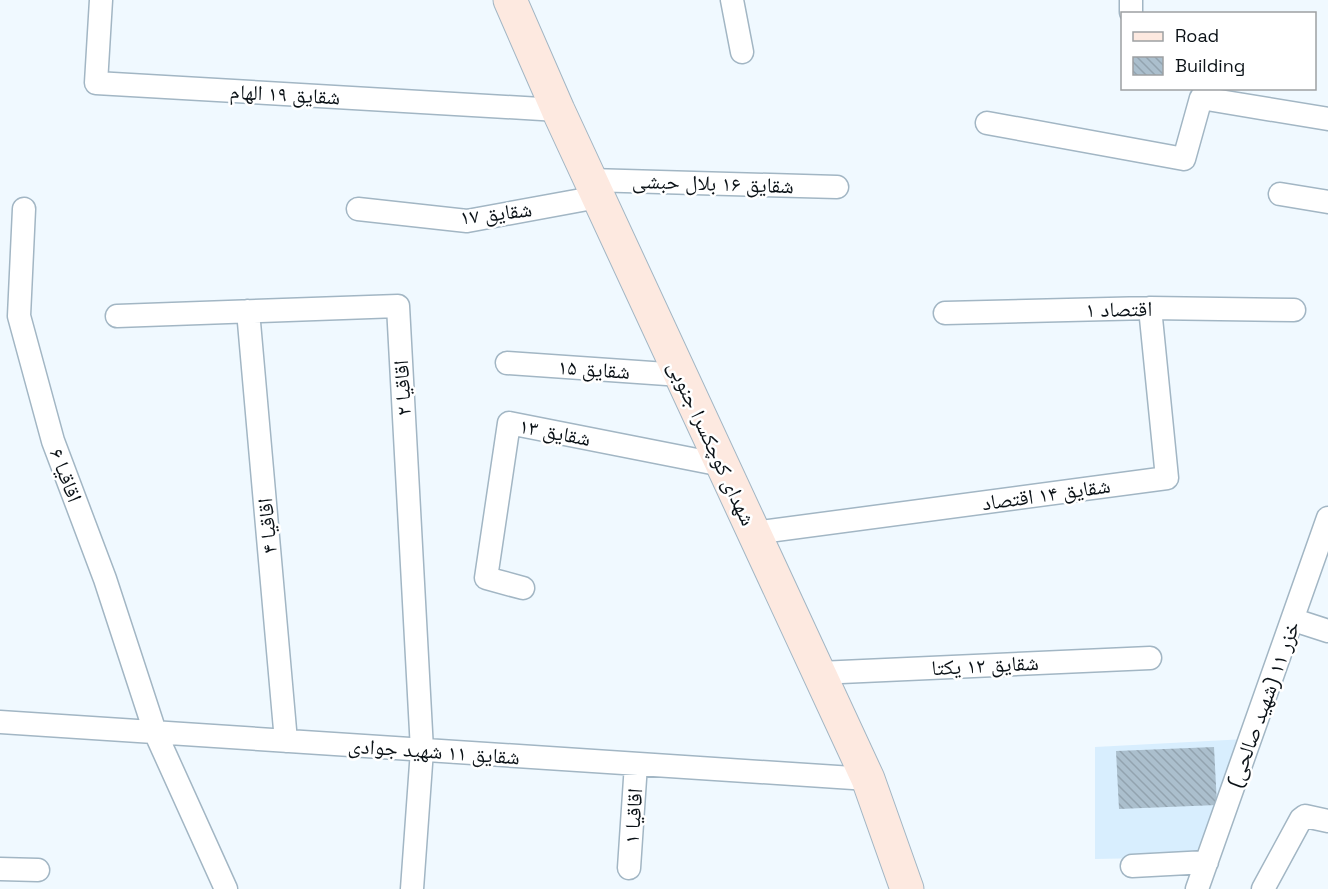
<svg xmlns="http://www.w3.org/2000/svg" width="1328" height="889" font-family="'Space Grotesk','Noto Naskh Arabic',sans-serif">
  <defs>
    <pattern id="building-back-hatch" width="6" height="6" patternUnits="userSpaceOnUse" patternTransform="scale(1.5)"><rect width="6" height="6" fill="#abbfcd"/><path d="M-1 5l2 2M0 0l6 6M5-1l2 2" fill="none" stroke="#92a3af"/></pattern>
  </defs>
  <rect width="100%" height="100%" fill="#f0f9ff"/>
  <path fill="#d8eefe" d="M1246,739l-49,118 -102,2v-112z"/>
  <path fill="url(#building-back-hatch)" d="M1214,747l3,58 -98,4 -3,-58z"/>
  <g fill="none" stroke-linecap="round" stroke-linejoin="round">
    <g stroke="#a2b6c4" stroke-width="25">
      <path id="street" d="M101,0l-5,83 462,27
        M732,0l10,52
        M1131,12v-12
        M987,123l197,36 17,-61 127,21
        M590,180l247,7
        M1280,194l48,8
        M24,209l-5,107 34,125 52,138 50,153 71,157
        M358,209l109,12 131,-24
        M248,311l38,430
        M945,313l205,-5 144,2
        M117,316l281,-10 24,444 -10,139
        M507,363l174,12
        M754,533l413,-55 -17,-170
        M523,588l-37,-10 23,-155 213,42
        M1294,620l34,11
        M819,673l331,-15
        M0,722l868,57
        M1132,866l75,-4
        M629,868l7,-104
        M0,869l38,1
        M1197,889l131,-371
        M1263,889l38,-70 4,-3 23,5"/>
    </g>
    <g stroke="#a2b6c4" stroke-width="35">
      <path id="secondary" d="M510,0l48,110 310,669 39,110"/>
    </g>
    <use href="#street" stroke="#fff" stroke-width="22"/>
    <use href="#secondary" stroke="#fde9e0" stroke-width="33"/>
  </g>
  <g text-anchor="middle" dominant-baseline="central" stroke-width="5" stroke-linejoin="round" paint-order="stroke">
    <g font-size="21" fill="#0b1217" stroke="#fff">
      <text transform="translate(285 94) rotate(3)">شقایق ۱۹ الهام</text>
      <text transform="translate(713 183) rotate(2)">شقایق ۱۶ بلال حبشی</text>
      <text transform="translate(496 213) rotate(-7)">شقایق ۱۷</text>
      <text transform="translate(1119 309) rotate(-1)">اقتصاد ۱</text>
      <text transform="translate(594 369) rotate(4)">شقایق ۱۵</text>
      <text transform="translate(402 388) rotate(-93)">اقاقیا ۲</text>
      <text transform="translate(555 432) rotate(11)">شقایق ۱۳</text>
      <text transform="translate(712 443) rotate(65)">شهدای کوچکسرا جنوبی</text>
      <text transform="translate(66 475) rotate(69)">اقاقیا ۶</text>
      <text transform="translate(1046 494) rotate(-8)">شقایق ۱۴ اقتصاد</text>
      <text transform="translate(267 526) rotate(-95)">اقاقیا ۴</text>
      <text transform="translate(985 665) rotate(-3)">شقایق ۱۲ یکتا</text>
      <text transform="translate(1263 704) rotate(-70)">خزر ۱۱ (شهید صالحی)</text>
      <text transform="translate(434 751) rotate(4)">شقایق ۱۱ شهید جوادی</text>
      <text transform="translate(633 816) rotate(-86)">اقاقیا ۱</text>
    </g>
  </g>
  <rect x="1121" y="12" width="195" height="78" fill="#ffffff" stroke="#9da0a2" stroke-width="1.5"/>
  <rect x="1133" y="32" width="30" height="9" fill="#fde9e0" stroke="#9da0a2" stroke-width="1.5"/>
  <text x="1175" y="42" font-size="18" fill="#0b1217">Road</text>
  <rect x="1133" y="57" width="30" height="18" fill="url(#building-back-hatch)" stroke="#9da0a2" stroke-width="1.5"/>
  <text x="1175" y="72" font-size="18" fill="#0b1217">Building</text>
</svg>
